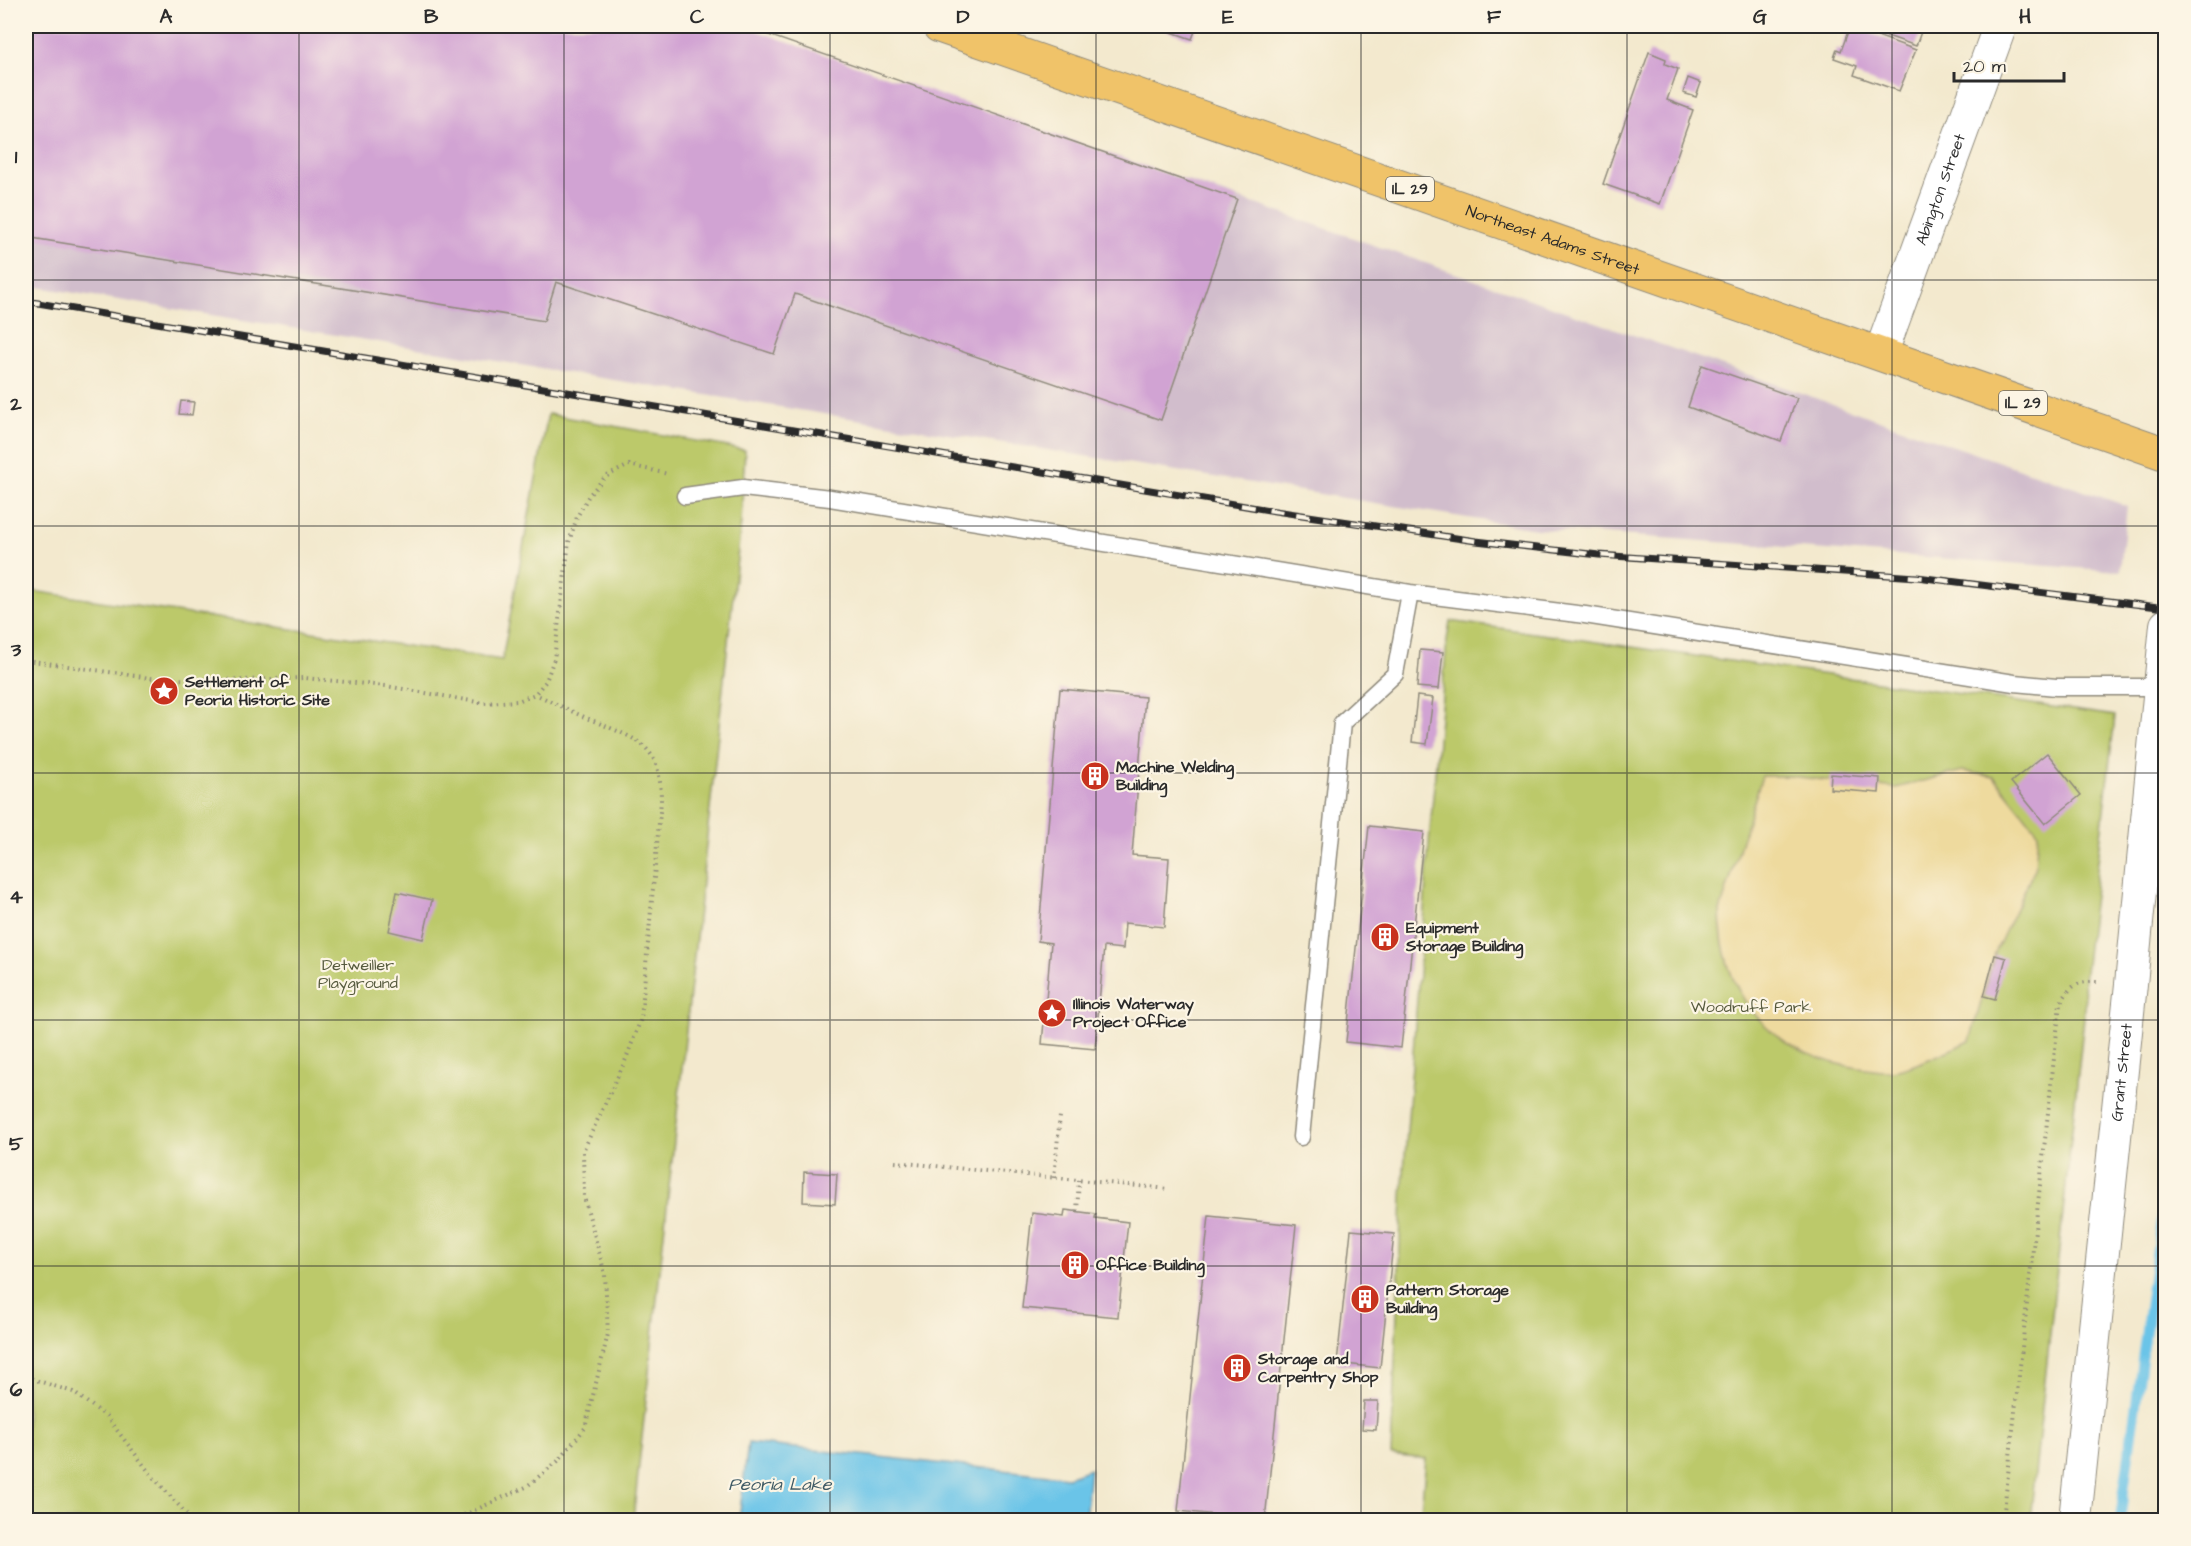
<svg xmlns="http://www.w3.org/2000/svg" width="2191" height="1546" font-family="'Architects Daughter',sans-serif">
  <rect width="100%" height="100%" fill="#fcf5e5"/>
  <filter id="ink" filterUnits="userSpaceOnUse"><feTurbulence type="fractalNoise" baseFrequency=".0167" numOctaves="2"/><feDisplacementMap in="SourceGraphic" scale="12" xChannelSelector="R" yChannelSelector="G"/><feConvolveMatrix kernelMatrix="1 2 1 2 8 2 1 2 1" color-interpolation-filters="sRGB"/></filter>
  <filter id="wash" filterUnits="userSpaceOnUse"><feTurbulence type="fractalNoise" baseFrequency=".008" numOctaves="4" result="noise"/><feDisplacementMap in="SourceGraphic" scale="24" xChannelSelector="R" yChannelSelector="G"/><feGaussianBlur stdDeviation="1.35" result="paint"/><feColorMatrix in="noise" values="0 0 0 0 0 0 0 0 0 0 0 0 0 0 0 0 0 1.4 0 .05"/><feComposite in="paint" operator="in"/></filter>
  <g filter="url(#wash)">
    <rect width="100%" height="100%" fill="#f3e9ce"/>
    <path fill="#d1bdcc" d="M26,26h715l1386,480 -7,65 -584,-42 -1510,-244z"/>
    <path fill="#bcc96b" stroke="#747a4b" stroke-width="1.5" d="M548,414l197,36 -4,72 -108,998h-607v-930l476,70z
      M1450,621l665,95 -31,265 1,27 -55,512h-610l6,-61 -35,-4 11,-259 28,-366 17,-190z"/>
    <path fill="#eeda9e" stroke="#8c8264" stroke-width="1.5" d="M1962,771l32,6 44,55 -3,36 -40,85 -25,88c-19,8 -58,28 -77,30 -15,1 -35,-3 -50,-6 -78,-17 -122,-74 -123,-154l42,-135h28l106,12z"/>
    <path fill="#6ac4e8" stroke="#4a788a" stroke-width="1.5" d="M748,1443l320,34 22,-8 -5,51h-346z"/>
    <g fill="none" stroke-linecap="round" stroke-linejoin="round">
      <path stroke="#6ac4e8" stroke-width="10" d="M2120,1520l46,-335"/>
    </g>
    <g id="blocks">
      <path fill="#d1a3d3" d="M26,26h717l494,173 -76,221 -366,-126 -21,60 -218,-72 -12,39 -518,-84z
        M1154,26h43l-5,13z
        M1850,26l66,24 -17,41 -45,-16 3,-9 -23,-8 3,-9 4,2z
        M1859,26h64l-7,20z
        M1649,52l17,7 -1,5 13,5 -11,31 26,10 -33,94 -57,-20z
        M1688,78l13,5 -5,14 -13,-4z
        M1702,365l95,33 -16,43 -93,-34z
        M181,401l13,1 -2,13 -13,-1z
        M1420,650l23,2 -4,37 -22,-2z
        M1060,689l85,8 -13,158 37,3 -5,69 -39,-4 -2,26 -19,-2 -9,102 -53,-5 9,-101 -13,-2z
        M1417,696l16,2 -6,46 -15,-2z
        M2047,753l34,42 -36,29 -34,-42z
        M1831,774l49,4 -1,15 -49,-4z
        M1369,826l55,6 -23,216 -55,-6z
        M397,892l35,8 -9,39 -34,-8z
        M1995,955l11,3 -11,41 -11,-3z
        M804,1172l33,2 -2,30 -32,-2z
        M1065,1210l31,4 -1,4 33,4 -10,95 -96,-9 10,-95 32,4z
        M1209,1216l87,9 -31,295 -87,-9z
        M1351,1230l43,4 -14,134 -43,-5z
        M1364,1401h14l-2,29 -14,-1z"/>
    </g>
  </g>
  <g filter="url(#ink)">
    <use href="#blocks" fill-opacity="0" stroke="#8f8a7c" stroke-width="1.5"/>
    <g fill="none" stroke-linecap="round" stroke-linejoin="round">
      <g stroke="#8f8a7c" stroke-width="19">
        <path id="service" d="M685,496l58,-8 87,10 580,95 175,22 429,68 42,4h103
          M1301,1137l41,-414 53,-49 15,-81"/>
      </g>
      <g stroke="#8f8a7c" stroke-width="34">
        <g id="minor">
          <path id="s1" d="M2075,1520l56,-536 35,-359"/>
        </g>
      </g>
      <g stroke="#8f8a7c" stroke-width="35">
        <g id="tertiary">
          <path id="s2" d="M1881,353l119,-327"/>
        </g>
      </g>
      <g stroke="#8f8a7c" stroke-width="35">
        <g id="primary">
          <path id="s3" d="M939,26l1227,428"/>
        </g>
      </g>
      <path stroke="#8f8a7c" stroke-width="4" stroke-dasharray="1.5 4.5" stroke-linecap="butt" d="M26,660l131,19 84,1 64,-2 81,8 97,17 35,-2 17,-7 11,-13 8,-22 15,-117 8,-25 12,-22 16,-18 24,-12 39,9
        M895,1162l274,27
        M1054,1178l6,-62
        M1077,1211l2,-31
        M26,1377l47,15 33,24 47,61 39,43
        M453,1520l73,-33 32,-26 27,-33 23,-94 -3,-60 -21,-77 -1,-46 43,-92 15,-40 20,-218c0,-57 -21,-60 -67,-80 -20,-8 -39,-18 -59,-27
        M2003,1520l57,-516c11,-18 15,-23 37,-22"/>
      <use href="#service" stroke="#fff" stroke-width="16"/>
      <use href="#minor" stroke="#fff" stroke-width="32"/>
      <use href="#tertiary" stroke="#fff" stroke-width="33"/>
      <use href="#primary" stroke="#f0c369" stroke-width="33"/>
      <g stroke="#2b2b2b" stroke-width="7">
        <path id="rail" d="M26,301l1249,210 201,30 123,14 318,22 249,31"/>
      </g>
      <use href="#rail" stroke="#fcf5e5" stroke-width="4.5" stroke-dasharray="14" stroke-linecap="butt"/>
    </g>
  </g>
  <path fill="none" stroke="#2b2b2b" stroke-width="1.5" stroke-opacity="0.55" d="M299,26v1494M564,26v1494M830,26v1494M1096,26v1494M1361,26v1494M1627,26v1494M1892,26v1494M26,280h2140M26,526h2140M26,773h2140M26,1020h2140M26,1266h2140"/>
  <defs>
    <g id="sight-disc" transform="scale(1.5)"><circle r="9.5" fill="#c8321e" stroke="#fcf5e5"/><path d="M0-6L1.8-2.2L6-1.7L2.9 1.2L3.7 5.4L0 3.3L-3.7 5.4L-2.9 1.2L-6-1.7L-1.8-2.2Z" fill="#fff"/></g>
    <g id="building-disc" transform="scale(1.5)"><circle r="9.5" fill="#c8321e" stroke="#fcf5e5"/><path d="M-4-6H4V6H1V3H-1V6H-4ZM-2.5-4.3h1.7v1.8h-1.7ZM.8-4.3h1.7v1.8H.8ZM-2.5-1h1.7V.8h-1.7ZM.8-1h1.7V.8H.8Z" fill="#fff"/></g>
  </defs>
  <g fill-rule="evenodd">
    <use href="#sight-disc" x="164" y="691"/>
    <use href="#building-disc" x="1095" y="776"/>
    <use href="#building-disc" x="1385" y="937"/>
    <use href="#sight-disc" x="1052" y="1013"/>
    <use href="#building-disc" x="1075" y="1265"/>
    <use href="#building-disc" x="1365" y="1299"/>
    <use href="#building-disc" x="1237" y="1368"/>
  </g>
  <g text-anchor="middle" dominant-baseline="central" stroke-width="4.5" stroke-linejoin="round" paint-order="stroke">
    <g fill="#fcf5e5" stroke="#6a6863" stroke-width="1.5">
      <rect x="1386" y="177" width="48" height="24" rx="4.5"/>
      <rect x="1999" y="391" width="48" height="24" rx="4.5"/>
    </g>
    <g font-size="15" font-weight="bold" fill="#2b2b2b">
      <text x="1410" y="189">IL 29</text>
      <text x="2023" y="403">IL 29</text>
    </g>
    <g font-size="16" fill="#2b2b2b" stroke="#fcf5e5">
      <text stroke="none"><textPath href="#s2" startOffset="174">Abington Street</textPath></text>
      <text stroke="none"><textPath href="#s3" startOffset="650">Northeast Adams Street</textPath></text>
      <text stroke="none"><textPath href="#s1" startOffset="450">Grant Street</textPath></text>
    </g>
    <g font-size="16" font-weight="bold" fill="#2b2b2b" stroke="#fcf5e5" text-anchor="start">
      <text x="185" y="682">Settlement of<tspan x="185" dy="18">Peoria Historic Site</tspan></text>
      <text x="1116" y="767">Machine Welding<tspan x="1116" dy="18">Building</tspan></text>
      <text x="1406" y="928">Equipment<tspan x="1406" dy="18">Storage Building</tspan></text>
      <text x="1073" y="1004">Illinois Waterway<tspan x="1073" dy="18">Project Office</tspan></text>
      <text x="1096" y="1265">Office Building</text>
      <text x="1386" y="1290">Pattern Storage<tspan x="1386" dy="18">Building</tspan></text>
      <text x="1258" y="1359">Storage and<tspan x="1258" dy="18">Carpentry Shop</tspan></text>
    </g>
    <g font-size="16" fill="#565a3e" stroke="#fcf5e5">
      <text x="358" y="965">Detweiller<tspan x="358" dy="18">Playground</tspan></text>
      <text x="1751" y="1007">Woodruff Park</text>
    </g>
    <g font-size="18" font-style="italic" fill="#3e5964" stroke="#fcf5e5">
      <text x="780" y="1484">Peoria Lake</text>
    </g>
  </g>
  <rect width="2191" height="1546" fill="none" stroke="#fcf5e5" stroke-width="66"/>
  <path d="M1954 72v9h110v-9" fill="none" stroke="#2b2b2b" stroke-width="3"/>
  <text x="1963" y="72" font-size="18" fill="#2b2b2b" stroke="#fcf5e5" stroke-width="4.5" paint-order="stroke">20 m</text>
  <rect x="33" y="33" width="2125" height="1480" fill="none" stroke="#2b2b2b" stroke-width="2"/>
  <g font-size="20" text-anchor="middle" font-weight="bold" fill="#2b2b2b">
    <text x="166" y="23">A</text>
    <text x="431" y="23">B</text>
    <text x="697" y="23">C</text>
    <text x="963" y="23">D</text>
    <text x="1228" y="23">E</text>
    <text x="1494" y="23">F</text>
    <text x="1760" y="23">G</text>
    <text x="2025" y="23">H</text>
    <text x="16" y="163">1</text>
    <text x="16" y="410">2</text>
    <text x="16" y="656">3</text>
    <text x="16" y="903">4</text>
    <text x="16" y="1150">5</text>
    <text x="16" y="1396">6</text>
  </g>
</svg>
